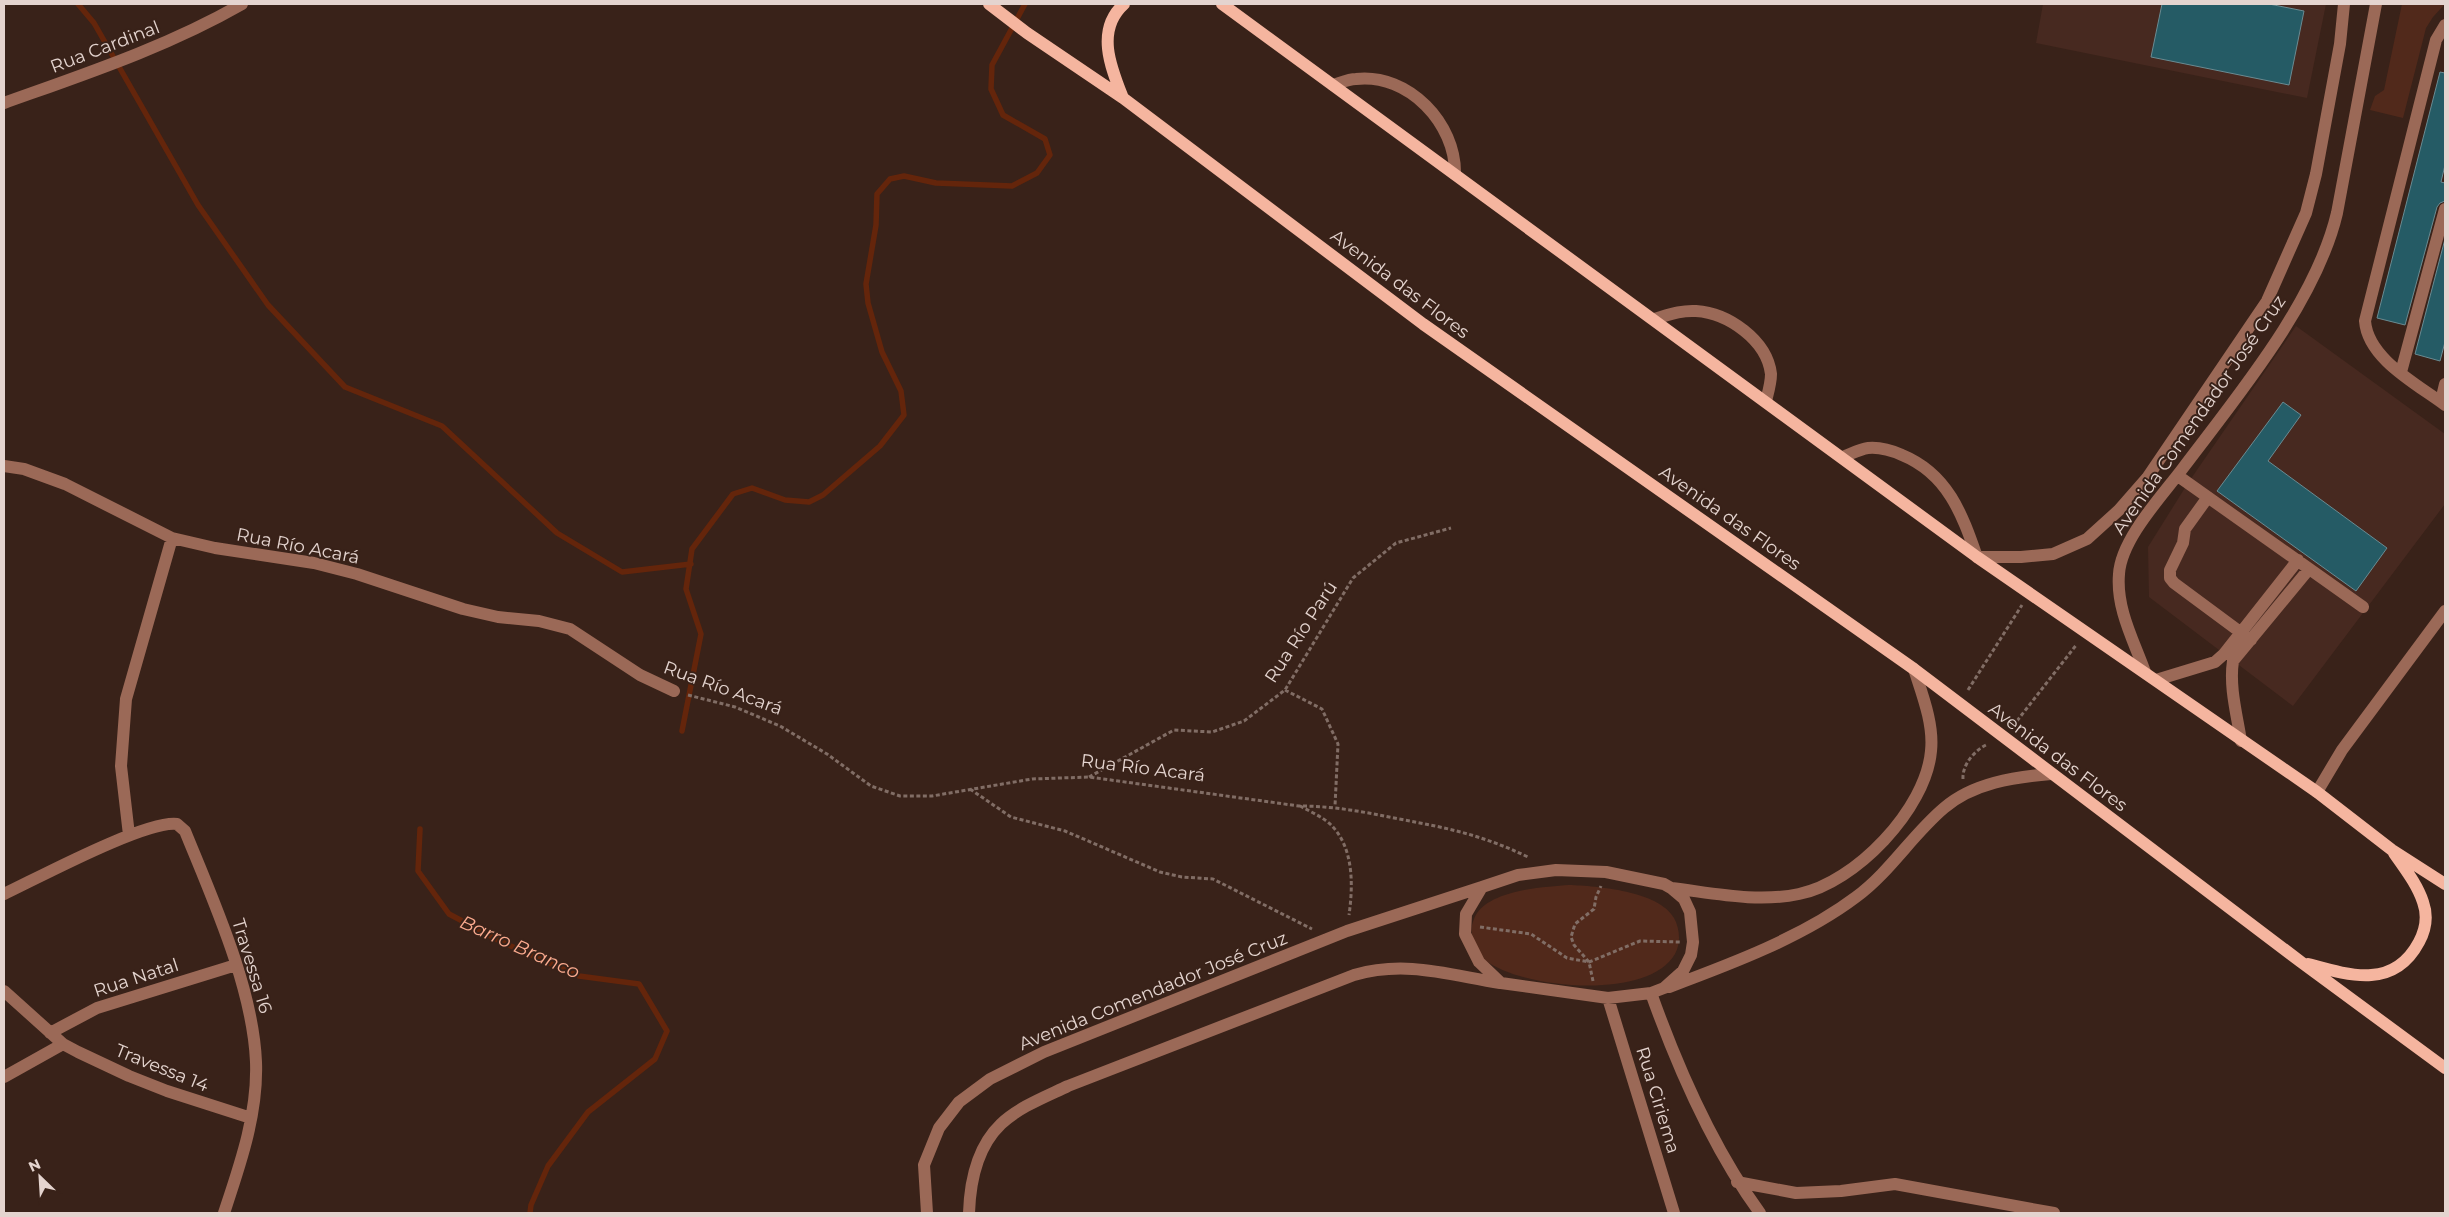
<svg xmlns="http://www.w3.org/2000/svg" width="2449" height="1217" font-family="Montserrat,sans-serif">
  <rect width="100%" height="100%" fill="#392219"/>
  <path fill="#472920" d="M2043,4h283l-19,94 -271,-55z
    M2296,326l149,108v70l-152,202 -144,-109 -1,-50 40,-64z"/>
  <path fill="#51291b" d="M2402,4h43l-12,13 -7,11 -23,90 -33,-8 5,-14 9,-6z
    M1569,885c28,1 90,6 105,33 6,11 7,25 1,36 -27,47 -153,35 -190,6 -5,-4 -7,-11 -10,-16 -4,-9 -5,-16 -1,-25 11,-29 69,-32 95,-34z"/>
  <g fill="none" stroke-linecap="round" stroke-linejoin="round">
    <path stroke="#64250b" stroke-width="5.5" d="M78,4l16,19 104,182 70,100 77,82 97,39 115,107 65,39 69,-8
      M682,731l19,-97 -15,-45 6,-40 41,-55 19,-6 33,12 24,2 14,-7 57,-49 24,-31 -3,-24 -19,-39 -14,-49 -2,-19 10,-59 1,-31 13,-15 14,-3 32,7 76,3 25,-13 13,-18 -5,-16 -42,-24 -12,-26 1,-24 33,-61
      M420,829l-2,42 31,43 53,28 77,34 60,8 28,47 -12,28 -67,53 -40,54 -17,39 -1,8"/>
  </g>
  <path fill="#255b65" stroke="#6a8b92" d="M2162,4h107l35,7 -15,74 -138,-28z
    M2440,72l5,1v92l-4,17 4,1v18l-5,2 -3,4 -32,118 -28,-7z
    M2445,239v103l-5,19 -25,-7z
    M2283,402l18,13 -33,46 119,87 -31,43 -139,-100z"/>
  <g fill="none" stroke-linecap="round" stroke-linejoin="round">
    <path stroke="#816d65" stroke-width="3" stroke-dasharray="4 2.5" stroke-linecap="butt" d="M1285,690l37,19 16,35 -3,62
      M1968,690l54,-85
      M688,695l47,12 45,19 47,28 44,32 29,10h32l100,-17 57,-2 210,29c35,0 66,6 100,13 49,9 83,16 129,38
      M2013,726l64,-82
      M1089,777l85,-47 38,2 32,-11 41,-31 68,-112 43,-35 55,-15
      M1963,779c-1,-15 13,-30 25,-35
      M970,789l41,28 54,14 95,41 22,5 31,2 99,50
      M1300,806c11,6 25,12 33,21 21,23 20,60 16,88
      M1480,927l51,7 36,24 22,4 51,-21 40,1
      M1593,981l-4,-19 -15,-17 -3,-8 4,-13 19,-15 2,-12 5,-11"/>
    <path stroke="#9b6957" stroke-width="12" d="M2445,25l-9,15 -71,281c3,38 52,63 80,84
      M1333,85c7,-2 15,-6 23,-6 53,-6 100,45 99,95
      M4,103c81,-29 163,-56 238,-99
      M1654,319c14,-4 27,-9 42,-8 32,2 71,29 75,63 0,9 -3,19 -5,27
      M2401,372l44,-163
      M2441,401l4,-17
      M1843,457c8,-3 17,-8 25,-9 11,-1 25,3 34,7 46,19 60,59 75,102h44l32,-3 34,-15 32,-29 28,-32 120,-177 39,-88 10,-39 24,-130 4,-40
      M4,466l20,3 41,15 107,54 43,10 99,15 43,11 106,35 35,8 41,4 31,8 70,46 34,16
      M2178,476l185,131
      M2208,497l-23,32 -2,14 -13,27v8l4,5 77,57
      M2145,672c-11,-31 -29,-63 -26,-98 2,-35 43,-78 64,-106 55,-73 133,-166 154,-255l39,-209
      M2156,680l59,-18 9,-8 74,-94
      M2241,741c-4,-26 -12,-54 -8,-80l76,-92
      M2317,792l25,-42 103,-139
      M129,835l-8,-69 5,-67 46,-161
      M1671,888l13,11 6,13 3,30 -2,13 -8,16 -19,17 -13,5 -43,5 -107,-15 -22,-21 -14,-28 1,-20 16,-27 36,-12 38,-5 50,2 58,12 7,4c42,5 86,15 128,6 56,-11 127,-85 132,-143 3,-27 -9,-57 -17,-82
      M4,894c34,-16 142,-74 173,-70l8,7c28,69 68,157 71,231 2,52 -16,103 -32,151
      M1669,987c62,-23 134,-50 187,-90 34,-25 56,-62 88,-89 29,-25 70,-31 107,-34
      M4,991l59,53 15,8 51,24 38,15 84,27
      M1651,993c26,73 63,157 109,220
      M1608,998l66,215
      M50,1033l47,-25 139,-43
      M4,1077l59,-33
      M1737,1182l59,11 45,-2 54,-7 159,29
      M927,1213l-3,-48 15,-37 20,-26 31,-23 54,-27 303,-121 135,-44
      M969,1213c1,-31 8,-66 32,-89 18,-17 44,-27 67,-38l286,-111c52,-15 95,0 146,8"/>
    <path stroke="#f5b59f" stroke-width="12" d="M989,4l38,29 96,65 300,226 491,345 387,293 144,106
      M1222,4l755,553 340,235 75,58 53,34
      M1123,98c-12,-30 -28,-68 1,-94
      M2308,964c43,12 86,25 111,-22 7,-13 9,-26 4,-40 -6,-18 -18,-33 -29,-49"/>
  </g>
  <g text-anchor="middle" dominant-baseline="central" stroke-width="4" stroke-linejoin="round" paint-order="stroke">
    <g font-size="18" fill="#e4d4cf" stroke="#392219">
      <text transform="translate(105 47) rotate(-21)">Rua Cardinal</text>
      <text transform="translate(1400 284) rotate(37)">Avenida das Flores</text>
      <text transform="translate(2199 415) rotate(-55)">Avenida Comendador José Cruz</text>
      <text transform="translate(1730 518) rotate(35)">Avenida das Flores</text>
      <text transform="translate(298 546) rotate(11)">Rua Río Acará</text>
      <text transform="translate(1301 632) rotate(-57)">Rua Río Parú</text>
      <text transform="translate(723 688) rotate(20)">Rua Río Acará</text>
      <text transform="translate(2058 757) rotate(37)">Avenida das Flores</text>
      <text transform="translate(1143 768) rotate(7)">Rua Río Acará</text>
      <text transform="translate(252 966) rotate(73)">Travessa 16</text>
      <text transform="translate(136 978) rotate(-18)">Rua Natal</text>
      <text transform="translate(1153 991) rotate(-22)">Avenida Comendador José Cruz</text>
      <text transform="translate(162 1068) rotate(22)">Travessa 14</text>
      <text transform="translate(1658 1100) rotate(73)">Rua Ciriema</text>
    </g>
    <g font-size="19" font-style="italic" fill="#fbab8f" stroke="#392219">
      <text transform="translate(520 947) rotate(24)">Barro Branco</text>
    </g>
  </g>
  <rect width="2449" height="1217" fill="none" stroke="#e4d4cf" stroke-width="10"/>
  <g transform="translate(40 1177) rotate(335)" stroke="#392219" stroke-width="4" paint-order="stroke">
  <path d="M0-4L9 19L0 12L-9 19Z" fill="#e4d4cf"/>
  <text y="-8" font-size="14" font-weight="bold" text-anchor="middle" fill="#e4d4cf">N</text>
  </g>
</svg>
